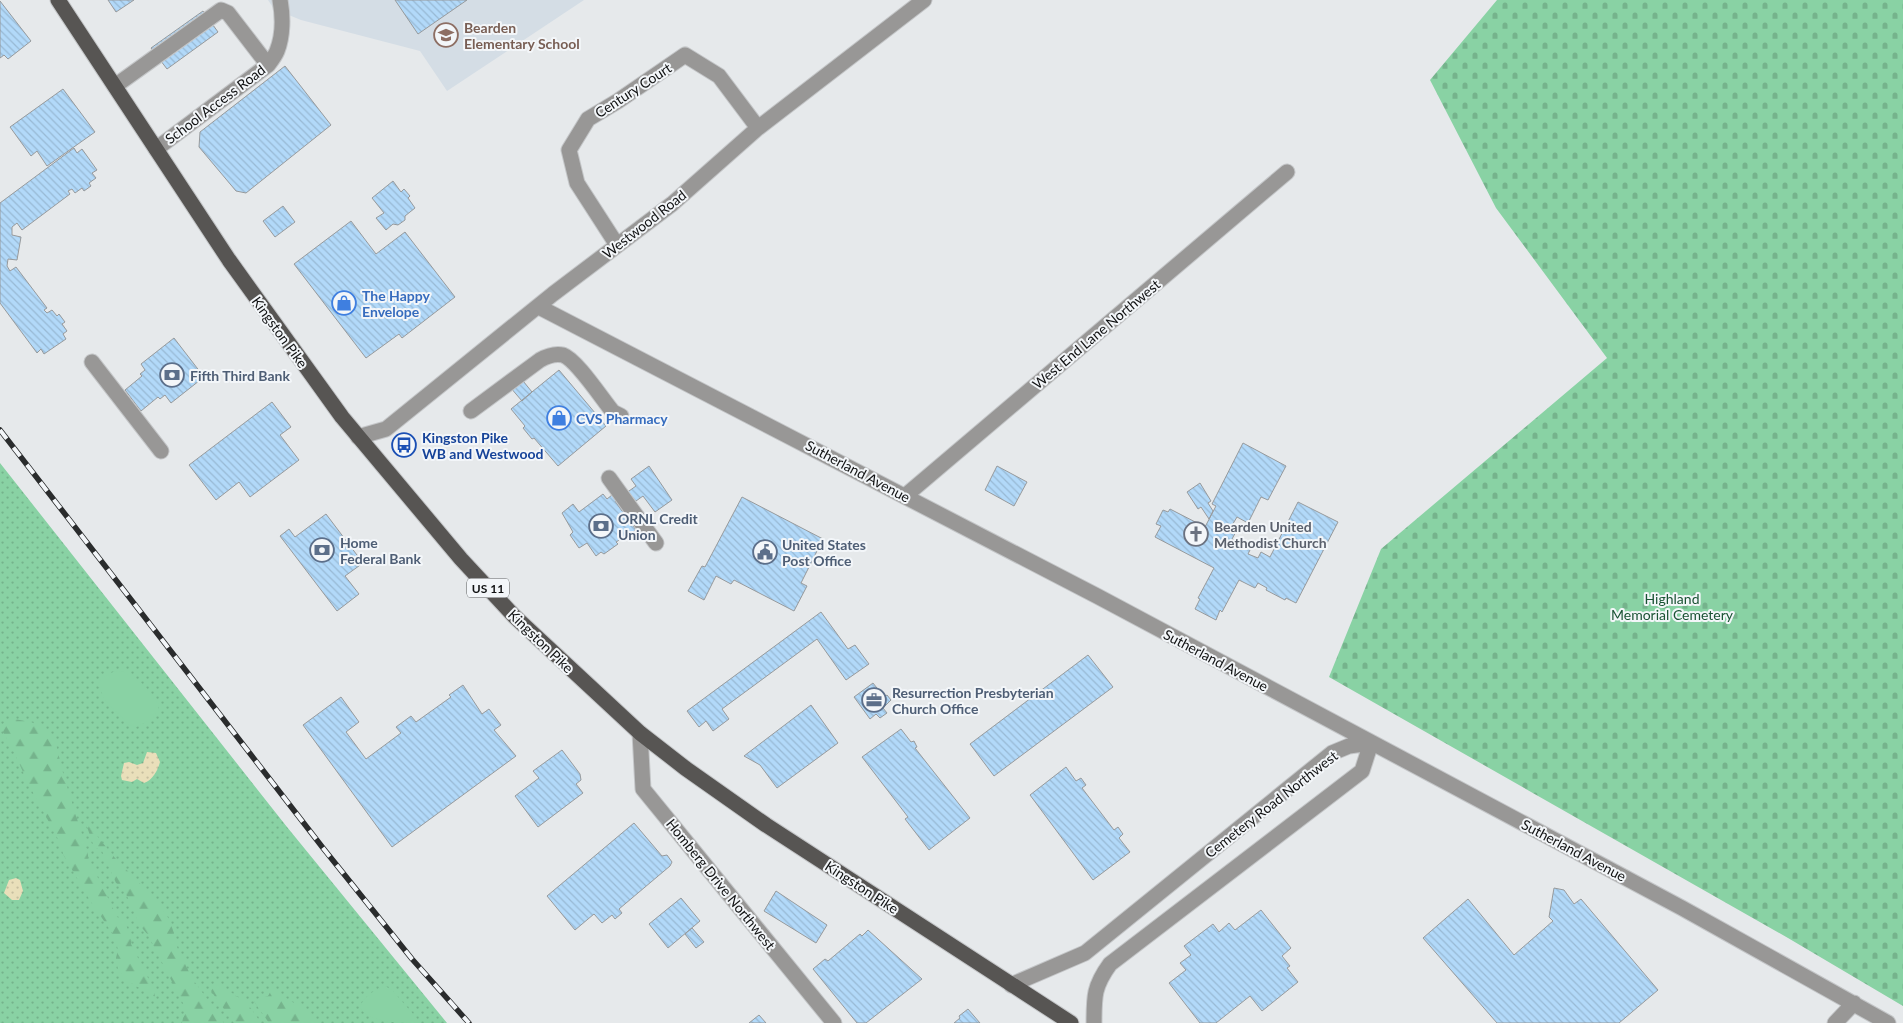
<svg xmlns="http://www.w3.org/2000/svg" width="1903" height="1023" font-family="Lato,sans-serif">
  <defs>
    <pattern id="grass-dots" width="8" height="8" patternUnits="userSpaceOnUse" patternTransform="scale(1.25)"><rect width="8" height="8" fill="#89d2a4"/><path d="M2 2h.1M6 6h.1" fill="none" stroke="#75b38c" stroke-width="1.8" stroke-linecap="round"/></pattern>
    <pattern id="forest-firs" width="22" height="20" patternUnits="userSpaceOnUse" patternTransform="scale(1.25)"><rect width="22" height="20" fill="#89d2a4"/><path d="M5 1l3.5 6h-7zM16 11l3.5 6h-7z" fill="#75b38c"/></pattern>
    <pattern id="sand-dots" width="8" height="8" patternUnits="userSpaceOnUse" patternTransform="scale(1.25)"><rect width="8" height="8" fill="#e9dfba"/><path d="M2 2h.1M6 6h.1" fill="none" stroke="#c7be9f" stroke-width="1.8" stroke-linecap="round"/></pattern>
    <pattern id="cemetery-stones" width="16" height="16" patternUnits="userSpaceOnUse" patternTransform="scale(1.25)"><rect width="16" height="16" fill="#89d2a4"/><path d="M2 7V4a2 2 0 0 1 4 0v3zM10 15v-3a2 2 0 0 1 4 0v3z" fill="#75b38c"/></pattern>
    <pattern id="building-back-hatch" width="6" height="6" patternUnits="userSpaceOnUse" patternTransform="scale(1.25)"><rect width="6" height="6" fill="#b2d9f9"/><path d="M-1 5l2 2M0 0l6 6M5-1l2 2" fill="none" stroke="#98b9d4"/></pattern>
  </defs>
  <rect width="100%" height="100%" fill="#e6e9eb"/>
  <path fill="#d4dde5" d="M268,0h316l-137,91 -27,-40 -119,-31 -27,-11z"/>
  <path fill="url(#grass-dots)" d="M0,463l287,364 160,196h-447z"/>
  <path fill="url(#forest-firs)" d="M14,719l17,3 13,6 10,8 10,41 24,77v4l12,24 8,8 -1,6 10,21 6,2 9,19 -1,6 23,46 1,7 -29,-17 -8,-11 -2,-11 2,-8 -3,-13 -24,-35 -27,-46 -7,-19 -27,-50 -18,-39 -9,-16v-8l3,-3z
    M85,821l30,37 41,42 15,22 6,25 15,31 32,45h-42l1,-5 4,-7 -39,-76 -11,-13 -2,-11 -13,-24 -6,-4 -14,-32 -8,-4z
    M215,985c13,1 18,12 30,15l16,23h-27l-23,-32 1,-4z
    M272,989l33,21 14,13h-50l-16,-23 15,-4z"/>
  <path fill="url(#sand-dots)" d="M147,752l9,1 4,9c-2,8 -8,19 -16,21l-7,-4 -5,3 -10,-2 -1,-4 3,-13 5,-1 8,3 6,-2z
    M16,878l4,2 3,11 -4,9h-7l-8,-7 5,-13z"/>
  <path fill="url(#cemetery-stones)" d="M1497,0h406v1006l-115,-68 -459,-261 52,-128 226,-191 -111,-150 -66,-128z"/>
  <path fill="#89d2a4" d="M123,671l21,14 15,20 -1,6 -7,9 -15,7 -7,-2 -24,-25 -7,-15 3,-7 12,-6z
    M385,986l7,4 29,33c-20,0 -56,0 -61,-17 5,-10 15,-17 25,-20z"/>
  <path fill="url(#building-back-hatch)" stroke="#979a9c" d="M108,0h26l-18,12z
    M395,0h72l-49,34z
    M0,1l31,40 -23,18 -4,-4 -4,3z
    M203,11l15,21 -51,37 -16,-21z
    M285,66l46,59 -85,68 -10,-2 -37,-44 1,-15z
    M63,89l32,43 -48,34 -10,-15 -6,5 -21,-29z
    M74,148l3,5 5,-4 15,21 -5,3 4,5 -7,5 2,3 -7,5 -2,-3 -7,5 -3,-4 -4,2 2,3 -48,36 -5,-7 -5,4v8l9,2 -4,23 -9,-1 -1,7 3,5 6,-4 31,41 -3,2 3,3 5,-3 5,6 2,-2 6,8 -3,2 5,7 -4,3 3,5 -22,15 -3,-5 -4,4 -37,-50v-100z
    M393,181l8,11 3,-3 6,7 -2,2 7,10 -10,8v4l-7,5 -5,-1 -7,6 -10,-12 8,-5 -12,-15z
    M283,206l12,16 -20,15 -12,-16z
    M351,221l25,33 29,-22 50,65 -53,41 -3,-4 -33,24 -72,-94z
    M174,338l30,39 -33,26 -6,-8 -5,4 -2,-2 -17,14 -16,-21 17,-14 -2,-2 5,-4 -4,-6z
    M559,370l47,56 -48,40 -24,-28 -2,1 -9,-11 2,-2 -14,-17z
    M515,371l17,21 -10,9 -18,-21z
    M272,402l19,25 -11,8 19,25 -49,37 -11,-15 -23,18 -27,-35z
    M1243,443l43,23 -18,34 -7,-3 -13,26 -11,-6 -6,10 6,3 -5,9 19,9 -3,6 10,4 3,-6 9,5 28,-55 40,20 -42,81 -10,-5 -1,2 -19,-10 1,-2 -9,-5 -3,5 -16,-8 -17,32 -2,-2 -4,10 -21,-11 5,-10 -2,-1 16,-30 -59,-31 6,-11 -5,-2 7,-14 5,2 2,-3 35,18 11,-21 -4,-2z
    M649,466l23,34 -17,12 -12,-16 -21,15 -7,-10 21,-15 -5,-7z
    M997,466l30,16 -13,24 -29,-16z
    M1200,483l11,18 -3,2 5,8 -4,8 -8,-12 -3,2 -11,-17z
    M603,494l4,5 5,-4 24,35 -20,12 2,2 -14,10 -3,-2 -5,4 -9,-13 -8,5 -9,-13 3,-3 -11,-19 11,-9 6,8z
    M742,497l81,42 -22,44 6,3 -13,25 -60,-31 -3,4 -15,-8 -12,24 -16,-9 14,-25 3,1z
    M326,514l37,49 -18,13 14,18 -22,17 -57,-75 9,-7 6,8z
    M821,612l27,37 7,-4 14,19 -23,16 -29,-41 -95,70 7,10 -16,12 -7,-10 -7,6 -12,-16z
    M1088,655l25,32 -119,89 -24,-32z
    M873,683l11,14 3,-2 4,5 -8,8 4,5 -7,5 -4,-4 -6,5 -16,-22z
    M463,685l19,29 7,-5 12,16 -7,5 22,26 -124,91 -89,-122 38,-28 18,25 -13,10 20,27 35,-26 -5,-6 15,-11 5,6 35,-25 -2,-2z
    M811,705l27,38 -61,45 -17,-23 -16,-9z
    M901,729l10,13 3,-1 3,6 -2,1 55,70 -41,32 -24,-31 3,-2 -46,-60z
    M562,750l18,24 1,6 -5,4 7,9 -45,34 -23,-31 24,-18 -6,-7z
    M1066,767l10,14 5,-3 5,7 -4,3 32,42 4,-3 5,7 -4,4 11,14 -37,28 -63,-85z
    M634,823l28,33 5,-1 5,7 -2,4 -51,43 3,4 -7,6 -3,-4 -10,8 -8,-9 -19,16 -28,-34z
    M1554,888l10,2 10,14 7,-5 77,91 -39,33h-122l-74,-85 45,-39 46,56 39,-34 -4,-4z
    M776,891l51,34 -11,18 -52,-32z
    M681,898l19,23 -32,27 -19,-24z
    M1261,910l30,38 -9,8 8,10 -3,2 11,14 -36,29 -12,-15 -34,27h-16l-31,-40 17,-13 -6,-7 11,-8 -7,-9 29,-22 6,8 10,-9 6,7z
    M692,928l12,14 -8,6 -11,-14z
    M868,930l54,49 -56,44h-9l-44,-54 12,-10 3,2 32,-27 2,2z
    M968,1009l12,14h-26l6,-5 -1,-2z
    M759,1015l7,8h-17z"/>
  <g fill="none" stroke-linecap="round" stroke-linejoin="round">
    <g stroke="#c4c6c8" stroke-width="17">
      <path id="minor" d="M115,86l106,-76 7,3 40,52
        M156,149l112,-84c3,-4 7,-9 9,-14 6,-15 6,-35 3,-51
        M617,245l-40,-62 -8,-33 19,-31 30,-18 67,-46 34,21 39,52
        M539,307l558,289 585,312 206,115
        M92,362l69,89
        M471,411l69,-51c7,-4 14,-7 23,-5 14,5 39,44 50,57l8,4
        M358,437l28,-8 167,-135 119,-90 86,-76 166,-128
        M609,478l47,65
        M905,496l382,-324
        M640,733l3,56 191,234
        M1011,985l74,-32 247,-200 17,-7 22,-3 -9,28 -252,193c-16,22 -16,32 -16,59
        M1835,1023l19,-20"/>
    </g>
    <g stroke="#c4c6c8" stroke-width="17">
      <path id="major" d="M58,0l171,260 113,157 119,142 53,57 126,117 45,35 81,57 305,198"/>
    </g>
    <use href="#minor" stroke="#989796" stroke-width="15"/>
    <use href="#major" stroke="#575553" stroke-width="15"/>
    <g stroke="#2a2c2d" stroke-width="5.5">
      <path id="rail" d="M0,430l323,418 89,111 57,64"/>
    </g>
    <use href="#rail" stroke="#f3f6f9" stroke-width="4" stroke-dasharray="11" stroke-linecap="butt"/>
  </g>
  <defs>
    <g id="school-ring" transform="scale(1.25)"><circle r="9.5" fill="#f3f6f9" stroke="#8d6e63" stroke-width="1.5"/><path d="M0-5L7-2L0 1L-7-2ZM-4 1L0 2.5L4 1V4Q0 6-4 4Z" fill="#8d6e63"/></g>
    <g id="shop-ring" transform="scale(1.25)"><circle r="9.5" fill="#f3f6f9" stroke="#3f7fe0" stroke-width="1.5"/><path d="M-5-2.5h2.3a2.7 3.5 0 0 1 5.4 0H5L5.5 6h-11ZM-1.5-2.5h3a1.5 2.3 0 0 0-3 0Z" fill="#3f7fe0"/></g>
    <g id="bank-ring" transform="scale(1.25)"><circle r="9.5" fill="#f3f6f9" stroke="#5c6f8a" stroke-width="1.5"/><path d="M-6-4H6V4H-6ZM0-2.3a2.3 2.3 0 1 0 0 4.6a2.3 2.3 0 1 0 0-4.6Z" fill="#5c6f8a"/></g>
    <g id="bus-ring" transform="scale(1.25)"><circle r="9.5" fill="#f3f6f9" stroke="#1a4fb4" stroke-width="1.5"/><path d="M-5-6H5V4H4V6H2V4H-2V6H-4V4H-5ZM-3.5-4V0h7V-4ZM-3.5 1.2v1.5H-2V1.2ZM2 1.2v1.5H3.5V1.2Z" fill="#1a4fb4"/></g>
    <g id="church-ring" transform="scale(1.25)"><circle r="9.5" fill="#f3f6f9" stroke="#6b7280" stroke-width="1.5"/><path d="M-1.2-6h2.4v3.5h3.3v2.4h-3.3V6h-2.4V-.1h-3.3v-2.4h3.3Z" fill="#6b7280"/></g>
    <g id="civic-ring" transform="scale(1.25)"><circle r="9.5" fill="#f3f6f9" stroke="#5c6f8a" stroke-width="1.5"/><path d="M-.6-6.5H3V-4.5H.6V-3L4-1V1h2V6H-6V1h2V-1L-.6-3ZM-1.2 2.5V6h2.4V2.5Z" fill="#5c6f8a"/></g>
    <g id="office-ring" transform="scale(1.25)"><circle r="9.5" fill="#f3f6f9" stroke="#5c6f8a" stroke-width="1.5"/><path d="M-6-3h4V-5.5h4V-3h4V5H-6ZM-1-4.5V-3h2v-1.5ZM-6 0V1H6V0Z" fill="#5c6f8a"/></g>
  </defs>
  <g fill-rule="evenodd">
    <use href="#school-ring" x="446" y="35"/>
    <use href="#shop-ring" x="344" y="303"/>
    <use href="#bank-ring" x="172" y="375"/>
    <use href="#shop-ring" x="559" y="418"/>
    <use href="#bus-ring" x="404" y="445"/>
    <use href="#bank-ring" x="601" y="526"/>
    <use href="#church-ring" x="1196" y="534"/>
    <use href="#bank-ring" x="322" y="550"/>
    <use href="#civic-ring" x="765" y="552"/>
    <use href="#office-ring" x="874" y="700"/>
  </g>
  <g text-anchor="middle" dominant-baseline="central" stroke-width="4" stroke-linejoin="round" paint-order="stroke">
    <rect fill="#f3f6f9" stroke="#545657" stroke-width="1" x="467" y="578.5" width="42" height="19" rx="4"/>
    <g font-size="12" font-weight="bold" fill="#101112">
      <text x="488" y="588">US 11</text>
    </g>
    <g font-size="14" font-weight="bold" fill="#785e54" stroke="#f3f6f9" text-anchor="start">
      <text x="464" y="27">Bearden<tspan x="464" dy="16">Elementary School</tspan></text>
    </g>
    <g font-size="14" fill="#101112" stroke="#f3f6f9">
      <text transform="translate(633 90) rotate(-33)">Century Court</text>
      <text transform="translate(215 104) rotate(-37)">School Access Road</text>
      <text transform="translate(644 224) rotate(-38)">Westwood Road</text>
      <text transform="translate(280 332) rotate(54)">Kingston Pike</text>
      <text transform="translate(1096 334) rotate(-40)">West End Lane Northwest</text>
      <text transform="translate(858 471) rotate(28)">Sutherland Avenue</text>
      <text transform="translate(541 641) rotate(44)">Kingston Pike</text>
      <text transform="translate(1216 660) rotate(28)">Sutherland Avenue</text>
      <text transform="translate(1271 804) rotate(-38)">Cemetery Road Northwest</text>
      <text transform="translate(1574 850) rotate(28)">Sutherland Avenue</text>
      <text transform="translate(721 884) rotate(51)">Homberg Drive Northwest</text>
      <text transform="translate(862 887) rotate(33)">Kingston Pike</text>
    </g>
    <g font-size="14" font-weight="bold" fill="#366cbe" stroke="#f3f6f9" text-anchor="start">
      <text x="362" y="295">The Happy<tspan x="362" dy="16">Envelope</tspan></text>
      <text x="576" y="418">CVS Pharmacy</text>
    </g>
    <g font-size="14" font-weight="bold" fill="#4e5e75" stroke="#f3f6f9" text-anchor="start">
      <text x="190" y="375">Fifth Third Bank</text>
      <text x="618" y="518">ORNL Credit<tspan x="618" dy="16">Union</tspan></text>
      <text x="340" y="542">Home<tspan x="340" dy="16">Federal Bank</tspan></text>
      <text x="782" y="544">United States<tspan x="782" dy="16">Post Office</tspan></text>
      <text x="892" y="692">Resurrection Presbyterian<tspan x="892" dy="16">Church Office</tspan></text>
    </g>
    <g font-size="14" font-weight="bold" fill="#164399" stroke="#f3f6f9" text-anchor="start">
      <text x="422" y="437">Kingston Pike<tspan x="422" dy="16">WB and Westwood</tspan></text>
    </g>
    <g font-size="14" font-weight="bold" fill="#5b616d" stroke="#f3f6f9" text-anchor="start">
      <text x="1214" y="526">Bearden United<tspan x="1214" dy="16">Methodist Church</tspan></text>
    </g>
    <g font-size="14" fill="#195233" stroke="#f3f6f9">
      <text x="1672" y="598">Highland<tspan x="1672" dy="16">Memorial Cemetery</tspan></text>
    </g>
  </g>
</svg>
